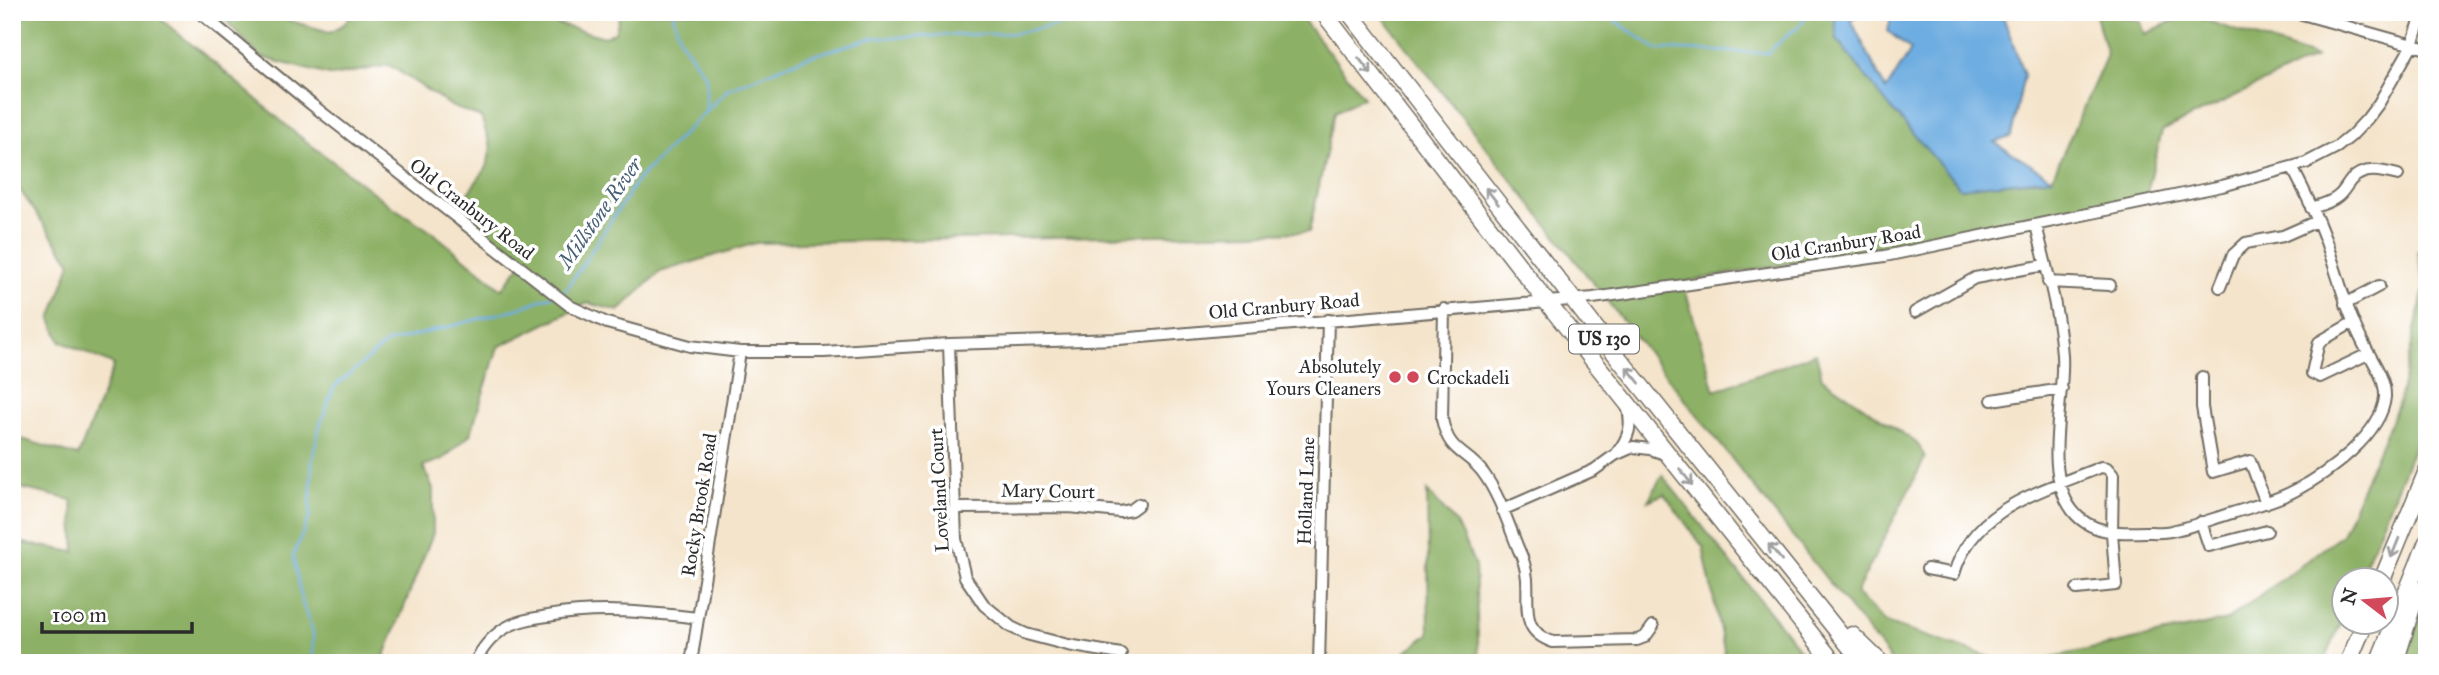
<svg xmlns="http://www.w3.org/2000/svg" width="2439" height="675" font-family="'IM FELL Great Primer',serif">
  <rect width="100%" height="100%" fill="#fff"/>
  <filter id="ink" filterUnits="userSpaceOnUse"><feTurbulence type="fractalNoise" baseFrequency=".0143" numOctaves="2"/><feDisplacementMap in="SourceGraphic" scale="14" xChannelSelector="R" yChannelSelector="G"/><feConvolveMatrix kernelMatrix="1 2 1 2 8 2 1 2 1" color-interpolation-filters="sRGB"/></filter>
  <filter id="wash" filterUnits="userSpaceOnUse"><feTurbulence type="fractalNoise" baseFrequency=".00686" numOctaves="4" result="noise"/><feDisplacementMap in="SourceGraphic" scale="28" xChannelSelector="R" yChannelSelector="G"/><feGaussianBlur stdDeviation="1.57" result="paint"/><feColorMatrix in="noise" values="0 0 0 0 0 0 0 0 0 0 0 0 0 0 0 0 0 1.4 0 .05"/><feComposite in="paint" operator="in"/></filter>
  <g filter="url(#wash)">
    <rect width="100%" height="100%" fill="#f4e4cb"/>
    <path fill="#8cb065" stroke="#5c6e48" stroke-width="2" d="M12,12h140l66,54 76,66 97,74 41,26 70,57 22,-29 -63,-40 7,-27 19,-26 4,-20 -10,-30 -28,-10 -64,-42 -56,11 -73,-19 -42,-45h41l71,20 13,-7 12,-13h157l93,25 10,-5 6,-20h676l67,85 -29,15 -26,120 -553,11 -96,29 -41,39 -31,-8 -90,44 -28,88 -27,24 -20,7 10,23v44l-51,130h-370v-122l63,11 -3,-52 -60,-14v-50l66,20 36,-91 -54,-24 -9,-22 20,-56 -59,-84z
      M1379,12h455l3,28 123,148 92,-10 55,-123 -12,-43h11l35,10 4,12 42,-20 129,43 -154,74 -17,70 -462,81 32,109 101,-38 6,25 96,66 7,14 -69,135 29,30 123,40h-115z
      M2427,234v181l-68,165h-15v35l-20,48h-299l202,-43 115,-85 57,-133 25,-113 -6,-37z
      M1662,475l148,188h-88l2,-13 -21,-103 -39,-53 -16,7z
      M1427,491l29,32 19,42 4,98h-81l2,-7 29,-22z
      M2427,598v65h-24z"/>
    <path fill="#6eade1" stroke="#4c6c86" stroke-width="2" d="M1834,12h31l-14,8 35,70 25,-40 -23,-19 4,-19h112l-1,4 21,59 -13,62 -17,5 58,36 -92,10 -71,-82 -52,-67z"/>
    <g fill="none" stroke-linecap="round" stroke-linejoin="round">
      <path stroke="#6eade1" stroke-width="2.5" d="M675,12l-2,3 7,24 26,38v34
        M1603,12l53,37 111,4 36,-31 4,-10
        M559,293l7,-3 72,-111 90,-90 76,-31 68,-20 144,-5 54,-11 4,-10
        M313,663v-30l-11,-31 -9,-46 17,-40 2,-56 7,-32 15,-41 53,-44 133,-35 33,-13"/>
    </g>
  </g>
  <g filter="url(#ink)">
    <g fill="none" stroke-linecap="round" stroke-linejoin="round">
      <g stroke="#716c63" stroke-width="14">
        <path id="minor" d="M199,12l112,92 259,202 37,17 83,23 50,6h84l125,-8 170,-5 474,-41 292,-42 337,-70 84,-23 31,-16 14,-11 16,-17 12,-16 33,-58 11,-33
          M2295,12l132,37
          M2311,208c9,-3 19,-5 26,-11 6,-4 9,-11 14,-17 14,-14 31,-9 47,-5
          M2036,225c10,42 23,86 26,130 3,47 -20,114 10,155 18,24 46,23 73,22 8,0 18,1 26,-1 20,-4 41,-12 61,-18 22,-7 44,-12 64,-23 31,-16 86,-56 89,-93 1,-19 -14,-38 -22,-54 -17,-33 -25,-68 -38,-104 -9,-24 -21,-49 -33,-72
          M2048,282l62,3
          M2220,287l13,-32 13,-12 37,-7 34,-15
          M2345,304l34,-18
          M1444,309l-2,110c7,36 25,31 42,55 15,21 24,49 34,74 5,10 8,20 9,31 2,28 -7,52 26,63l84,-2 8,-3 8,-11
          M1915,312l60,-34 70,-13
          M2352,323l-33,19 -7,31 8,4 48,-23
          M949,344l7,195 9,38 19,28 27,22 15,7 42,11 53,9
          M2202,377v30l11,65 37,-11 16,42
          M1992,400l70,-11
          M1617,453c12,-16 16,-28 10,-47
          M955,508l114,-1 51,5 11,-2 8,-6
          M1502,510l92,-40 21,-15 18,-8 17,2 18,6
          M2201,522l8,24 58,-15
          M1927,569l27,5c19,-67 89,-83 147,-107l6,1 6,7 -1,58 4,52 -39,4
          M475,663c8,-17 19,-30 36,-38 12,-6 24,-7 37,-9 50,-9 100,-4 150,2
          M691,663l49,-311
          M1319,663l9,-343"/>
      </g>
      <g stroke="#716c63" stroke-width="19">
        <path id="highway" d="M1323,12l223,289 288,362
          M1349,12l272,349 242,302
          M2382,580l45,-109
          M1852,635l29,28
          M2348,663l17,-41
          M2378,663l49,-121
          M2395,663l22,-72"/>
      </g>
      <use href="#minor" stroke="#fff" stroke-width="10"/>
      <use href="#highway" stroke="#fff" stroke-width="16"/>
    </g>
    <defs><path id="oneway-shaft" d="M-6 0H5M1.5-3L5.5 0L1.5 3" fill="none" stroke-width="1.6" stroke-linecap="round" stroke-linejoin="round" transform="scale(1.75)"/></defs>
    <g stroke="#a0a0a0">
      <use href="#oneway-shaft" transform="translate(1365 66) rotate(52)"/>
      <use href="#oneway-shaft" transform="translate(1492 196) rotate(-128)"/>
      <use href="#oneway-shaft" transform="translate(1633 375) rotate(-129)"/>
      <use href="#oneway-shaft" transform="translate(1686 477) rotate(52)"/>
      <use href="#oneway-shaft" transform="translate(2395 548) rotate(112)"/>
      <use href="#oneway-shaft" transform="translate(1775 552) rotate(-129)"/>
    </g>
  </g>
  <g fill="#d1495b" stroke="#fff" stroke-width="2.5">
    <circle cx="1395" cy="377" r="7"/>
    <circle cx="1413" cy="377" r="7"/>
  </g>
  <g text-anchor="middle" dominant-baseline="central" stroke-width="7" stroke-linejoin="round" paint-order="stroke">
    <rect fill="#fff" stroke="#6b6b6b" stroke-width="2" x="1569" y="324.5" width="70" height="29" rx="5"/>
    <g font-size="18" font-weight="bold" fill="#2b2b2b">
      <text x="1604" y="339">US 130</text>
    </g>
    <g font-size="19" fill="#2b2b2b" stroke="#fff">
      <text transform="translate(472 209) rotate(38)">Old Cranbury Road</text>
      <text transform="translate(1846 243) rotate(-9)">Old Cranbury Road</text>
      <text transform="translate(1284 306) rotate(-5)">Old Cranbury Road</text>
      <text transform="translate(939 490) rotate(-93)">Loveland Court</text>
      <text transform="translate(1048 491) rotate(1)">Mary Court</text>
      <text transform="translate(1306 491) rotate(-88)">Holland Lane</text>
      <text transform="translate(699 505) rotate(-81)">Rocky Brook Road</text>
    </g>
    <g font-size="19" fill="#2b2b2b" stroke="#fff" text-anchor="end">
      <text x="1381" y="366">Absolutely<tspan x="1381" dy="22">Yours Cleaners</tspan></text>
      <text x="1427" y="377" text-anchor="start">Crockadeli</text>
    </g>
    <g font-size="21" font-style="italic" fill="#465f74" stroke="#fff">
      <text transform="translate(600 213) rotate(-55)">Millstone River</text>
    </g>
  </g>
  <rect width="2439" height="675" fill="none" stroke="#fff" stroke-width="42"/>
  <g transform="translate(2365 601) rotate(286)"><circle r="33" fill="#ffffff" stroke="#aaaaaa" stroke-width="2"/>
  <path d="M0-5L12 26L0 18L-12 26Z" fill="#d1495b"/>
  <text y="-10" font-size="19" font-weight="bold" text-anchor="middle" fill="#2b2b2b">N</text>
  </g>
  <path d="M42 622v10h150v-10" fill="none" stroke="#2b2b2b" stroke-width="3.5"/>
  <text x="52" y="622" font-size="21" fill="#2b2b2b" stroke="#ffffff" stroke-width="5" paint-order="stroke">100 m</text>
</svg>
